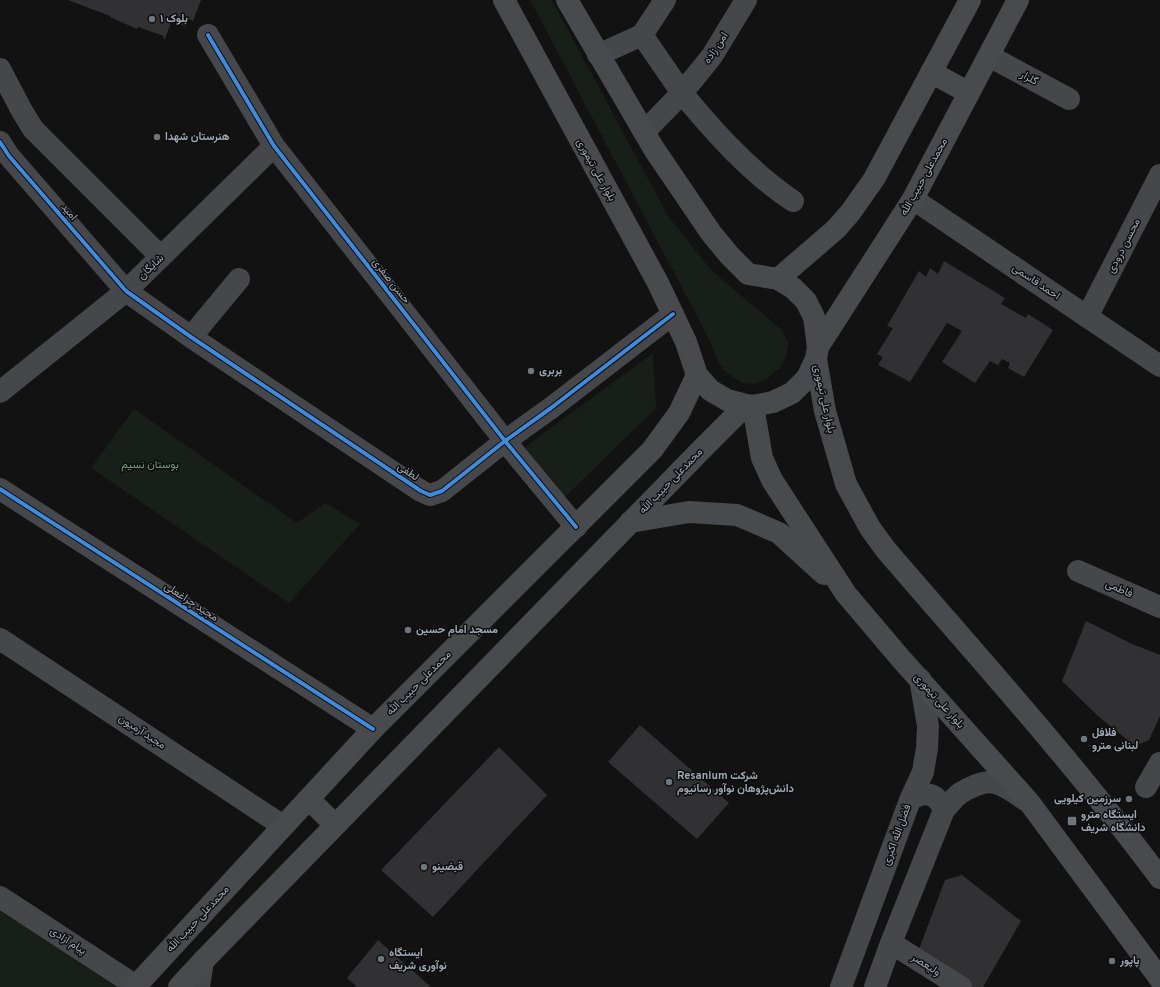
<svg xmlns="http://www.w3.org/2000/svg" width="1160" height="987" font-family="Overpass,Vazirmatn,sans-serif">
  <rect width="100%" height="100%" fill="#121212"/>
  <path fill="#181f19" d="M530,0h22l116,216 44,55 71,60 5,11 -1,12 -6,13 -17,14 -11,3 -11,-1 -20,-14 -11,-25 -13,-26z
    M653,353l3,55 -93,91 -38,-52z
    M134,409l163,114 28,-20 35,21 -71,79 -198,-135z
    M0,909l115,77 -1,1h-114z"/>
  <path fill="#313133" d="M68,0h133l-8,21 -4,-2 -3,8 -14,-7 -7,19 -2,-1 1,-2 -26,-9 -1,2 -27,-12v-1z
    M944,261l61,37 -4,6 25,14 2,-4 25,16 -29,47 -16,-9 2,-5 -8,-4 -4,6 -8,-4 -15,22 -33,-21 20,-31 -15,-8 -37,59 -32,-17 5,-8 -6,-3 16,-26 -6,-2 32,-55 7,6 4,-9 8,6z
    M1086,621l44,22 30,12v61l-11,24 -14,6 -37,-30 -36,-35z
    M640,725l89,78 -32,36 -89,-77z
    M499,747l48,48 -114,122 -52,-47z
    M962,875l59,46 -38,66h-13l-52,-35 27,-72z
    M378,940l53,47h-74l-10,-9z"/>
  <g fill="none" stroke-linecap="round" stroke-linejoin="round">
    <path stroke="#46474b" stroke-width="22" d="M746,0l-34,56 -30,37c33,40 68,79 111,108
      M208,35l66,111 231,295 71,86
      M642,35l23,-35
      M598,55l44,-20 40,58 -38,39
      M989,56l80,43
      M0,69l22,42 11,18 128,128
      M0,142l9,14 117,135 65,46 230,154 9,4 12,-4 63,-50 46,-33 122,-94
      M913,199l247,167
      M1087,317l73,-142
      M191,337l48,-58
      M0,392l126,-101 148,-145
      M0,489l373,240
      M1078,571l82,36
      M0,639l283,187
      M1146,787l14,-24
      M910,800c15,-10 27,-7 34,10
      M0,897l136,89
      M891,943l70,44
      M199,987l4,-26
      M841,987l69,-187 13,-28 4,-24 1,-22 -8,-47
      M875,987l16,-44 53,-133c5,-5 10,-12 15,-16 9,-6 25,-14 36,-11 11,3 20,10 30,17"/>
    <path stroke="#494a4d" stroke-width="22" d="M504,0l154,283 28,59 11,33 13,15 17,10 19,5 7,1 20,-4 19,-9 15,-15 9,-19 2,-12 -4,-30 -8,-16 -13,-13 -15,-9 -30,-5 -18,-18 -19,-23 -57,-84 -87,-149
      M931,72l38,21
      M778,279l58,-50 14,-16 24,-34 96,-179
      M818,347l95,-148 105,-199
      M816,359l9,52 21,73 24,44 16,22c93,108 189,214 274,328
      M753,406l9,52 10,22 74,114 56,66 127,142 131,177
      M630,522l59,-10 48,3 42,18 45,41
      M309,799l26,26
      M135,987l238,-258 279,-279 27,-37 18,-38
      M179,987l24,-26 499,-512 44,-44"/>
    <g stroke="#0c0d0e" stroke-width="6">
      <path id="cycleway" d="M208,35l66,111 231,295 71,86
        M0,142l9,14 117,135 65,46 230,154 9,4 12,-4 63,-50 46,-33 122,-94
        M0,489l373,240"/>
    </g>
    <use href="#cycleway" stroke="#408adc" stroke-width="4"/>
  </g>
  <g fill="#70747c" stroke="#0c0d0e" stroke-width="1.5">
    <circle cx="152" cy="19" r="4"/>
    <circle cx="157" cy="137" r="4"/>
    <circle cx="531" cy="371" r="4"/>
    <circle cx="408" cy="630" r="4"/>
    <circle cx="1084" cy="739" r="4"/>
    <circle cx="669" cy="782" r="4"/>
    <circle cx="1129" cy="799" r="4"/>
    <rect x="1067" y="816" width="10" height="10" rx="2"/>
    <circle cx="424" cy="867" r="4"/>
    <circle cx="381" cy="959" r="4"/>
    <circle cx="1112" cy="961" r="4"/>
  </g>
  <g text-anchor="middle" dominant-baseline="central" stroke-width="3" stroke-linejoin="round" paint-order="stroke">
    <g font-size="11" font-weight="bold" fill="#a2a8b5" stroke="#0c0d0e" text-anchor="start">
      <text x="160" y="19">بلوک ۱</text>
      <text x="165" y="137">هنرستان شهدا</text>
      <text x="539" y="371">بربری</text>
      <text x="416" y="630">مسجد امام حسین</text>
      <text x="1092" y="733">فلافل<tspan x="1092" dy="13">لبنانی مترو</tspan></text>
      <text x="677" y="776">Resanium شرکت<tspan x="677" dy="13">دانش‌پژوهان نوآور رسانیوم</tspan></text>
      <text x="1121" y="799" text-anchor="end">سرزمین کیلویی</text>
      <text x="1081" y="815">ایستگاه مترو<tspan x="1081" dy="13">دانشگاه شریف</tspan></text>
      <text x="432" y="867">قبضینو</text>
      <text x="389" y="953">ایستگاه<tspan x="389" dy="13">نوآوری شریف</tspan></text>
      <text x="1120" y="961">پاپور</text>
    </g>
    <g font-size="11" fill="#a2a8b5" stroke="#0c0d0e">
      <text transform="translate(716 48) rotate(-56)">امن زاده</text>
      <text transform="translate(1029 78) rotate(29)">گلزار</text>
      <text transform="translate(596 170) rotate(61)">بلوار علی تیموری</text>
      <text transform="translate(924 177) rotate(-61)">محمدعلی حبیب الله</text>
      <text transform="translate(69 212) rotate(49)">امید</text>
      <text transform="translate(1124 246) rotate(-63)">محسن درودی</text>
      <text transform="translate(151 267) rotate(-44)">شایگان</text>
      <text transform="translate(391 281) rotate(52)">حسن صفری</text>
      <text transform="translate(1036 282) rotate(34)">احمد قاسمی</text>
      <text transform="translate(824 399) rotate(78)">بلوار علی تیموری</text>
      <text transform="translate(408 472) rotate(34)">لطفی</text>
      <text transform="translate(671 481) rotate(-46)">محمدعلی حبیب الله</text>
      <text transform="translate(1119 589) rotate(24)">فاطمی</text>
      <text transform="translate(191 602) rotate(33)">مجید چراغعلی</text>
      <text transform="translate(419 683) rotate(-45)">محمدعلی حبیب الله</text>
      <text transform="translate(939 701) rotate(48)">بلوار علی تیموری</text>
      <text transform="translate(142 732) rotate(33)">مجید آرمیون</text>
      <text transform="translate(897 835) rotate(-70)">فضل الله اکبری</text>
      <text transform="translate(198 919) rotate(-47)">محمدعلی حبیب الله</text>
      <text transform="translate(68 941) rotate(33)">پیام آزادی</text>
      <text transform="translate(926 965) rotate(32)">ولیعصر</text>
    </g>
    <g font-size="11" fill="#77a178" stroke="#0c0d0e">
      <text x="150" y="465">بوستان نسیم</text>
    </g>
  </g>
</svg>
